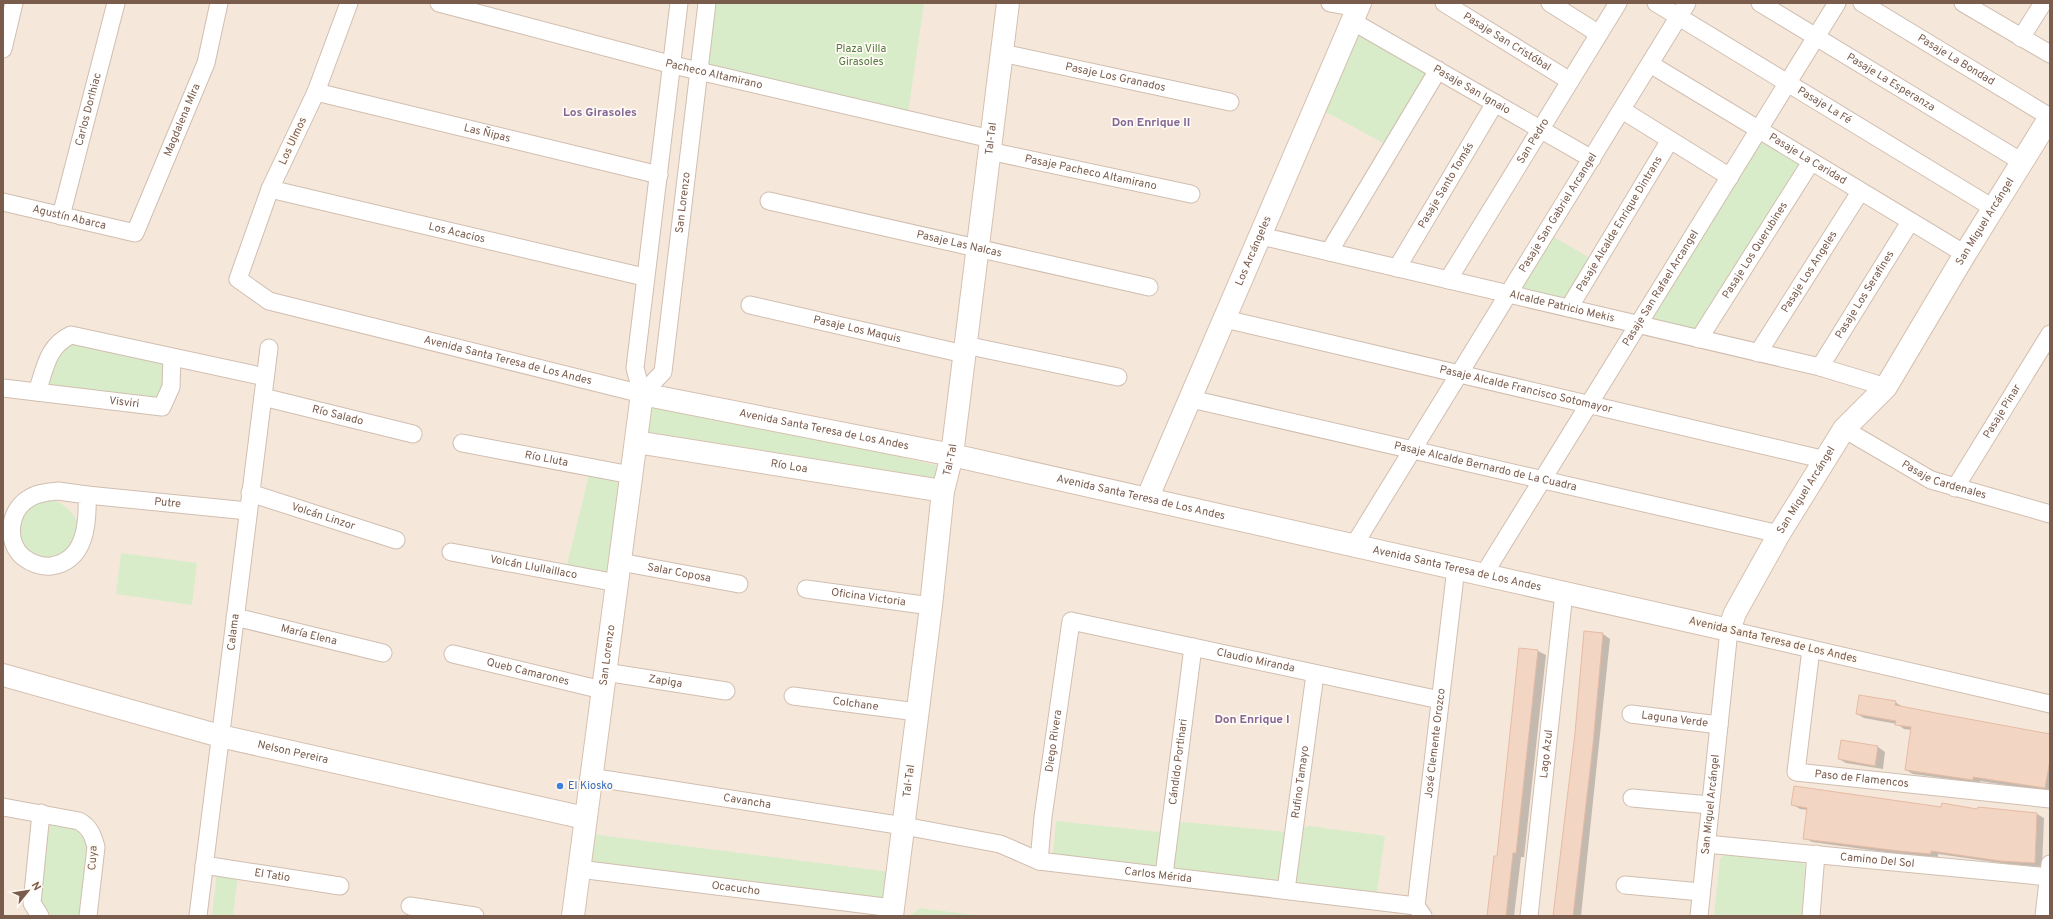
<svg xmlns="http://www.w3.org/2000/svg" width="2053" height="919" font-family="Overpass,sans-serif">
  <rect width="100%" height="100%" fill="#fdf6ec"/>
  <path fill="#f5e8da" d="M3,3h2047v913h-1066l-64,-8 -11,8h-906z"/>
  <path fill="#d8ecc9" d="M707,3h217l-17,117 -208,-49z
    M1359,31l72,40 -44,74 -63,-34z
    M1759,130l52,32 -112,177 -61,-13z
    M1552,236l43,25 -26,41 -52,-11z
    M71,335l93,29 7,23 -12,14 -106,-13 -6,-6v-23z
    M642,394l296,72 -4,18 -298,-42z
    M591,467l40,8 -14,108 -52,-10z
    M49,499c19,4 38,24 26,45 -4,6 -12,11 -17,15l-22,-1 -16,-15 -2,-20 15,-20z
    M121,553l76,10 -5,42 -76,-11z
    M1056,821l104,11 23,-10 104,10 22,-6 76,10 -8,56 -324,-38z
    M53,824l28,4 9,17 -6,68 -5,3h-35l-7,-9 5,-79z
    M583,833l315,40 -5,35 -314,-39z
    M1726,853l75,8 4,5 -3,50h-88l6,-57z
    M217,872l21,3 -5,41h-21z
    M920,908l64,8h-75z"/>
  <path fill="#0003" d="M1603,634l7,5 -29,277h-26z
    M1520,649l18,2 8,4 -22,202h-3l-7,59h-26l9,-59z
    M1895,702l8,5 147,28v57l-70,-11v2l-67,-9 -7,-4 6,-40 -8,-1 -7,-5 -33,-6 -7,-4z
    M1878,747l7,5 -2,17 -37,-6 -7,-4z
    M1792,804l150,4 95,6 7,4 -2,49 -34,-3 -70,-10v3l-31,-2 -95,-13 -7,-4 3,-28 -8,-1z"/>
  <path fill="#f3d5c3" stroke="#e6bba3" d="M1584,631l19,2 -10,111 -20,172h-20l22,-183z
    M1519,648l19,2 -22,203h-3l-7,63h-19l7,-60h3z
    M1859,695l37,6 -1,4 41,8 114,21v26l-5,28 -72,-11v3l-68,-10 6,-43 -16,-2 1,-4 -40,-7z
    M1841,740l37,6 -3,20 -37,-7z
    M1794,786l147,21 1,-4 35,6 1,-2 59,6 -2,50 -35,-2 -69,-10v3l-32,-3 -96,-12 4,-31 -16,-3z"/>
  <g fill="none" stroke-linecap="round" stroke-linejoin="round">
    <g stroke="#d1beb0" stroke-width="19">
      <g id="street">
        <path id="s1" d="M349,3l-33,89 -46,97 -32,90 31,22 373,93"/>
        <path id="s2" d="M439,3l234,62 318,74"/>
        <path d="M1330,3l27,5"/>
        <path id="s3" d="M1444,3l126,78"/>
        <path d="M1550,3l49,31"/>
        <path id="s4" d="M1656,3l337,205"/>
        <path id="s5" d="M1760,3l262,159"/>
        <path id="s6" d="M1862,3l188,114"/>
        <path d="M1963,3l87,51"/>
        <path id="s7" d="M1352,21l240,138"/>
        <path d="M2021,38l22,-35"/>
        <path d="M3,49l11,-46"/>
        <path id="s8" d="M1002,53l228,49"/>
        <path id="s9" d="M1650,64l315,190"/>
        <path id="s10" d="M316,92l343,83"/>
        <path d="M1622,110l108,67"/>
        <path id="s11" d="M989,151l202,43"/>
        <path id="s12" d="M270,189l374,88"/>
        <path id="s13" d="M769,201l380,86"/>
        <path id="s14" d="M3,202l132,31 71,-170 13,-60"/>
        <path id="s15" d="M61,216l55,-213"/>
        <path id="s16" d="M1261,236l559,131 66,20"/>
        <path d="M1329,252l109,-182"/>
        <path id="s17" d="M1397,268l98,-165"/>
        <path id="s18" d="M1448,280l170,-277"/>
        <path id="s19" d="M750,305l214,49"/>
        <path id="s20" d="M1569,308l101,-168"/>
        <path id="s21" d="M1225,319l601,141"/>
        <path id="s22" d="M1699,339l112,-177"/>
        <path d="M965,345l153,32"/>
        <path id="s23" d="M1758,353l102,-161"/>
        <path id="s24" d="M1820,367l90,-145"/>
        <path id="s25" d="M3,388l159,19 9,-20 1,-29"/>
        <path d="M37,392c8,-23 10,-46 34,-57l194,42"/>
        <path id="s26" d="M642,394l21,-22 44,-369"/>
        <path d="M642,394l-7,-26 44,-365"/>
        <path id="s27" d="M263,397l150,37"/>
        <path id="s28" d="M1191,399l588,135"/>
        <path id="s29" d="M1844,429l87,51 119,34"/>
        <path id="s30" d="M462,443l169,32"/>
        <path id="s31" d="M1955,488l95,-154"/>
        <path d="M58,491l29,4c1,28 -1,66 -36,71 -10,1 -20,-3 -28,-9 -18,-16 -14,-46 5,-58 8,-6 20,-7 30,-8z"/>
        <path id="s32" d="M250,493l146,47"/>
        <path id="s33" d="M87,495l161,16"/>
        <path id="s34" d="M1354,545l333,-542"/>
        <path id="s35" d="M451,552l166,31"/>
        <path id="s36" d="M620,562l119,22"/>
        <path id="s37" d="M1484,574l353,-571"/>
        <path id="s38" d="M806,589l125,17"/>
        <path id="s39" d="M235,617l148,36"/>
        <path id="s40" d="M1811,649l-15,123 254,27"/>
        <path id="s41" d="M453,654l149,36"/>
        <path id="s42" d="M605,672l121,19"/>
        <path id="s43" d="M793,696l124,16"/>
        <path id="s44" d="M1631,714l88,11"/>
        <path id="s45" d="M590,777l314,49 96,18 39,17 377,45"/>
        <path d="M1632,798l78,7"/>
        <path d="M3,807l76,14c11,6 14,15 17,26l-8,69"/>
        <path id="s46" d="M1706,844l343,33"/>
        <path id="s47" d="M1039,861l4,-44 28,-196 369,79"/>
        <path id="s48" d="M204,865l136,21"/>
        <path id="s49" d="M579,869l314,39"/>
        <path id="s50" d="M1164,875l29,-228"/>
        <path d="M1625,885l76,7"/>
        <path id="s51" d="M1286,890l29,-216"/>
        <path d="M410,906l65,10"/>
        <path d="M40,916l-8,-13 9,-90"/>
        <path id="s52" d="M198,916l71,-568"/>
        <path id="s53" d="M1423,916l-7,-10 40,-338"/>
        <path id="s54" d="M1529,916l35,-323"/>
        <path id="s55" d="M1699,916l30,-286 321,74"/>
        <path d="M1811,916l5,-62"/>
        <path d="M2044,916l6,-52"/>
      </g>
    </g>
    <g stroke="#d6c0b0" stroke-width="24">
      <g id="secondary">
        <path id="s56" d="M636,442l307,49"/>
        <path id="s57" d="M1147,499l213,-496"/>
        <path id="s58" d="M3,675l217,61 365,82"/>
        <path id="s59" d="M573,916l69,-522 310,61 777,175 6,-17 44,-79 65,-105 42,-42 79,-133 85,-137"/>
        <path id="s60" d="M892,916l39,-310 12,-115 9,-36 56,-452"/>
      </g>
    </g>
    <use href="#street" stroke="#fff" stroke-width="17"/>
    <use href="#secondary" stroke="#fff" stroke-width="22"/>
  </g>
  <circle fill="#3f7fe0" stroke="#fffaf3" stroke-width="1.5" cx="560" cy="786" r="4"/>
  <g text-anchor="middle" dominant-baseline="central" stroke-width="3.5" stroke-linejoin="round" paint-order="stroke">
    <g font-size="11" fill="#7a5c4d" stroke="#fffaf3">
      <text stroke="none"><textPath href="#s3" startOffset="74">Pasaje San Cristóbal</textPath></text>
      <text stroke="none"><textPath href="#s6" startOffset="110">Pasaje La Bondad</textPath></text>
      <text stroke="none"><textPath href="#s2" startOffset="284">Pacheco Altamirano</textPath></text>
      <text stroke="none"><textPath href="#s8" startOffset="116">Pasaje Los Granados</textPath></text>
      <text stroke="none"><textPath href="#s5" startOffset="153">Pasaje La Esperanza</textPath></text>
      <text stroke="none"><textPath href="#s7" startOffset="138">Pasaje San Ignaio</textPath></text>
      <text stroke="none"><textPath href="#s4" startOffset="197">Pasaje La Fé</textPath></text>
      <text stroke="none"><textPath href="#s15" startOffset="110">Carlos Dorlhiac</textPath></text>
      <text stroke="none"><textPath href="#s14" startOffset="258">Magdalena Mira</textPath></text>
      <text stroke="none"><textPath href="#s10" startOffset="176">Las Ñipas</textPath></text>
      <text stroke="none"><textPath href="#s60" startOffset="784">Tal-Tal</textPath></text>
      <text transform="translate(293 141) rotate(-65)">Los Ulmos</text>
      <text stroke="none"><textPath href="#s18" startOffset="163">San Pedro</textPath></text>
      <text stroke="none"><textPath href="#s9" startOffset="184">Pasaje La Caridad</textPath></text>
      <text stroke="none"><textPath href="#s11" startOffset="104">Pasaje Pacheco Altamirano</textPath></text>
      <text stroke="none"><textPath href="#s17" startOffset="96">Pasaje Santo Tomás</textPath></text>
      <text stroke="none"><textPath href="#s26" startOffset="201">San Lorenzo</textPath></text>
      <text stroke="none"><textPath href="#s34" startOffset="390">Pasaje San Gabriel Arcangel</textPath></text>
      <text stroke="none"><textPath href="#s14" startOffset="68">Agustín Abarca</textPath></text>
      <text stroke="none"><textPath href="#s59" startOffset="2123">San Miguel Arcángel</textPath></text>
      <text stroke="none"><textPath href="#s20" startOffset="98">Pasaje Alcalde Enrique Dintrans</textPath></text>
      <text stroke="none"><textPath href="#s12" startOffset="192">Los Acacios</textPath></text>
      <text stroke="none"><textPath href="#s13" startOffset="195">Pasaje Las Nalcas</textPath></text>
      <text stroke="none"><textPath href="#s22" startOffset="105">Pasaje Los Querubines</textPath></text>
      <text stroke="none"><textPath href="#s57" startOffset="270">Los Arcángeles</textPath></text>
      <text stroke="none"><textPath href="#s23" startOffset="96">Pasaje Los Angeles</textPath></text>
      <text stroke="none"><textPath href="#s37" startOffset="336">Pasaje San Rafael Arcangel</textPath></text>
      <text stroke="none"><textPath href="#s24" startOffset="85">Pasaje Los Serafines</textPath></text>
      <text stroke="none"><textPath href="#s16" startOffset="309">Alcalde Patricio Mekis</textPath></text>
      <text stroke="none"><textPath href="#s19" startOffset="110">Pasaje Los Maquis</textPath></text>
      <text stroke="none"><textPath href="#s1" startOffset="582">Avenida Santa Teresa de Los Andes</textPath></text>
      <text stroke="none"><textPath href="#s21" startOffset="309">Pasaje Alcalde Francisco Sotomayor</textPath></text>
      <text stroke="none"><textPath href="#s25" startOffset="122">Visviri</textPath></text>
      <text stroke="none"><textPath href="#s31" startOffset="90">Pasaje Pinar</textPath></text>
      <text stroke="none"><textPath href="#s27" startOffset="77">Río Salado</textPath></text>
      <text stroke="none"><textPath href="#s59" startOffset="712">Avenida Santa Teresa de Los Andes</textPath></text>
      <text stroke="none"><textPath href="#s30" startOffset="86">Río Lluta</textPath></text>
      <text stroke="none"><textPath href="#s60" startOffset="460">Tal-Tal</textPath></text>
      <text stroke="none"><textPath href="#s56" startOffset="155">Río Loa</textPath></text>
      <text stroke="none"><textPath href="#s28" startOffset="302">Pasaje Alcalde Bernardo de La Cuadra</textPath></text>
      <text stroke="none"><textPath href="#s29" startOffset="113">Pasaje Cardenales</textPath></text>
      <text stroke="none"><textPath href="#s59" startOffset="1799">San Miguel Arcángel</textPath></text>
      <text stroke="none"><textPath href="#s59" startOffset="1036">Avenida Santa Teresa de Los Andes</textPath></text>
      <text stroke="none"><textPath href="#s33" startOffset="81">Putre</textPath></text>
      <text stroke="none"><textPath href="#s32" startOffset="77">Volcán Linzor</textPath></text>
      <text stroke="none"><textPath href="#s35" startOffset="84">Volcán Llullaillaco</textPath></text>
      <text stroke="none"><textPath href="#s59" startOffset="1360">Avenida Santa Teresa de Los Andes</textPath></text>
      <text stroke="none"><textPath href="#s36" startOffset="60">Salar Coposa</textPath></text>
      <text stroke="none"><textPath href="#s38" startOffset="63">Oficina Victoria</textPath></text>
      <text stroke="none"><textPath href="#s52" startOffset="286">Calama</textPath></text>
      <text stroke="none"><textPath href="#s39" startOffset="76">María Elena</textPath></text>
      <text transform="translate(1773 640) rotate(13)">Avenida Santa Teresa de Los Andes</text>
      <text stroke="none"><textPath href="#s59" startOffset="263">San Lorenzo</textPath></text>
      <text stroke="none"><textPath href="#s47" startOffset="431">Claudio Miranda</textPath></text>
      <text stroke="none"><textPath href="#s41" startOffset="77">Queb Camarones</textPath></text>
      <text stroke="none"><textPath href="#s42" startOffset="61">Zapiga</textPath></text>
      <text stroke="none"><textPath href="#s43" startOffset="63">Colchane</textPath></text>
      <text stroke="none"><textPath href="#s44" startOffset="44">Laguna Verde</textPath></text>
      <text stroke="none"><textPath href="#s47" startOffset="121">Diego Rivera</textPath></text>
      <text stroke="none"><textPath href="#s53" startOffset="176">José Clemente Orozco</textPath></text>
      <text stroke="none"><textPath href="#s58" startOffset="300">Nelson Pereira</textPath></text>
      <text stroke="none"><textPath href="#s54" startOffset="163">Lago Azul</textPath></text>
      <text stroke="none"><textPath href="#s50" startOffset="114">Cándido Portinari</textPath></text>
      <text stroke="none"><textPath href="#s40" startOffset="190">Paso de Flamencos</textPath></text>
      <text stroke="none"><textPath href="#s60" startOffset="136">Tal-Tal</textPath></text>
      <text stroke="none"><textPath href="#s51" startOffset="109">Rufino Tamayo</textPath></text>
      <text stroke="none"><textPath href="#s45" startOffset="159">Cavancha</textPath></text>
      <text stroke="none"><textPath href="#s55" startOffset="112">San Miguel Arcángel</textPath></text>
      <text transform="translate(93 858) rotate(-87)">Cuya</text>
      <text stroke="none"><textPath href="#s46" startOffset="172">Camino Del Sol</textPath></text>
      <text stroke="none"><textPath href="#s48" startOffset="69">El Tatio</textPath></text>
      <text stroke="none"><textPath href="#s45" startOffset="578">Carlos Mérida</textPath></text>
      <text stroke="none"><textPath href="#s49" startOffset="158">Ocacucho</textPath></text>
    </g>
    <g font-size="11" fill="#537a41" stroke="#fffaf3">
      <text x="861" y="49">Plaza Villa<tspan x="861" dy="13">Girasoles</tspan></text>
    </g>
    <g font-size="11" fill="#366cbe" stroke="#fffaf3" text-anchor="start">
      <text x="568" y="786">El Kiosko</text>
    </g>
    <g font-size="12" font-weight="bold" fill="#846695" stroke="#fffaf3">
      <text x="600" y="113">Los Girasoles</text>
      <text x="1151" y="123">Don Enrique II</text>
      <text x="1252" y="720">Don Enrique I</text>
    </g>
  </g>
  <rect width="2053" height="919" fill="none" stroke="#7a5c4d" stroke-width="8"/>
  <g transform="translate(28 891) rotate(60)" stroke="#fffaf3" stroke-width="3" paint-order="stroke">
  <path d="M0-3L7 15L0 10L-7 15Z" fill="#7a5c4d"/>
  <text y="-6" font-size="11" font-weight="bold" text-anchor="middle" fill="#7a5c4d">N</text>
  </g>
</svg>
